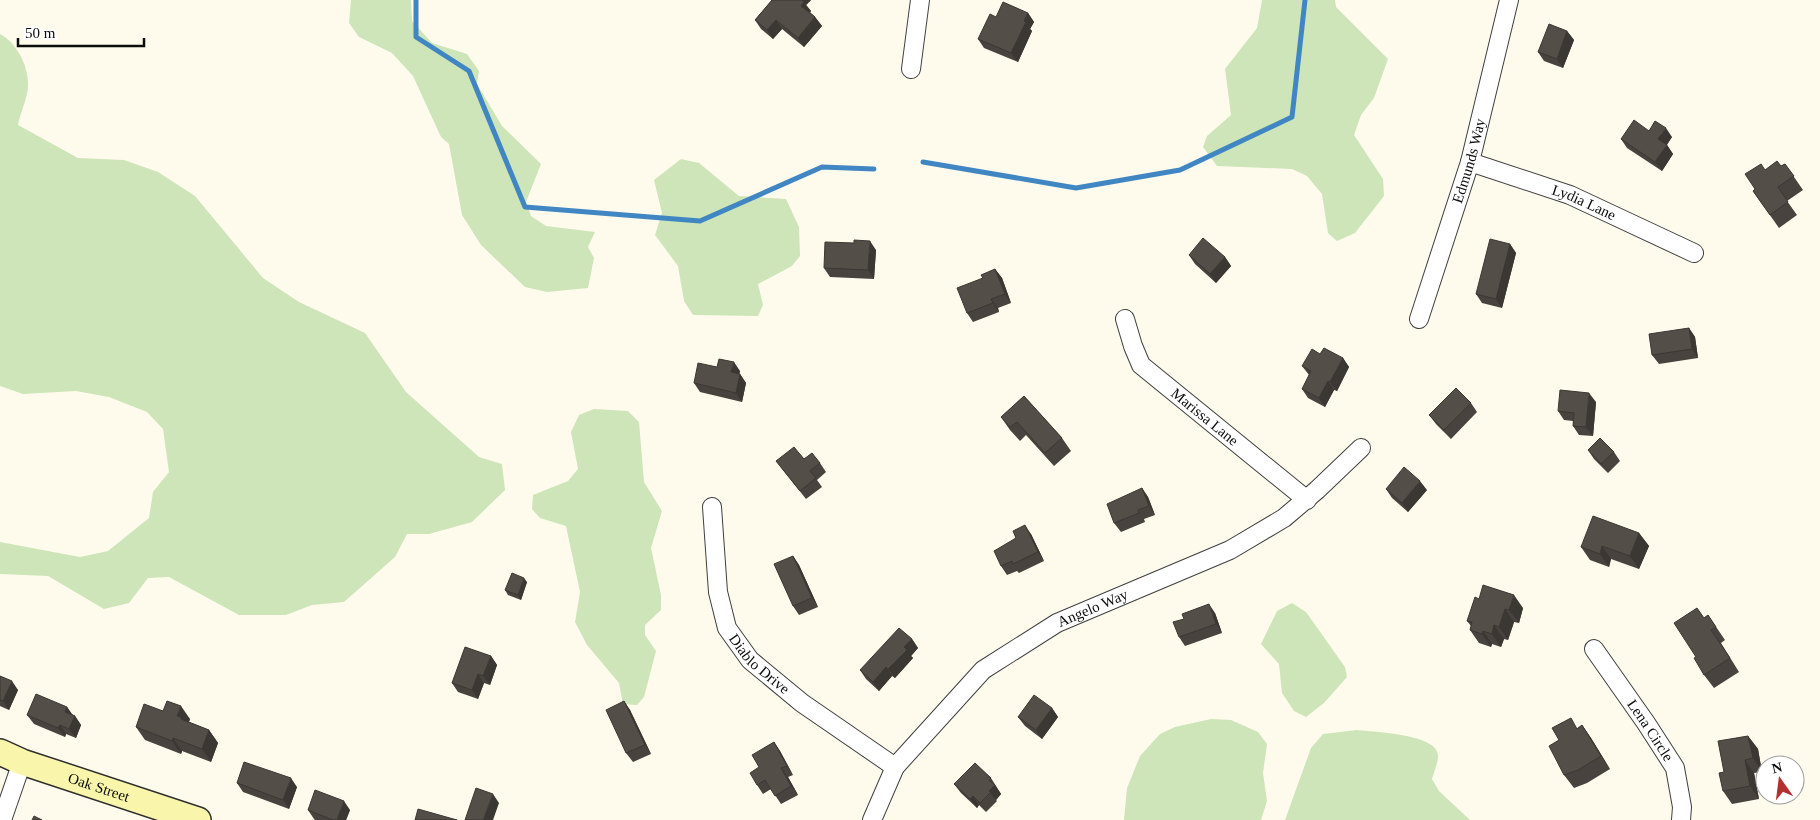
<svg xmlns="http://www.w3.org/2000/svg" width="1820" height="820" font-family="'Times New Roman',serif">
  <rect width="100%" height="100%" fill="#fefbec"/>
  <path fill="#cde5b8" d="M351,0h60l1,21 20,22 35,11 12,17 -2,13 25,42 39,38 -15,38 5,14 15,10 49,6 -7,15 6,11 -6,30 -41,4 -22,-5 -44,-42 -19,-30 -13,-71 -8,-7 -28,-61 -21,-23 -33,-16 -10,-14z
    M1262,0h73l1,7 52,52 -14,39 -13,17 -7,20 29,44 1,17 -29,37 -18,8 -9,-8 -6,-39 -15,-18 -15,-7 -75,-3 -14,-19 4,-11 24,-21 -6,-46 32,-41z
    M0,34c16,8 28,31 28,49 1,12 -8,30 -10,42l60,33 46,2 34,12 37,24 68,82 36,24 66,31 41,59 73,65 23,7 3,26 -33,32 -43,12h-22l-12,23 -51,45 -32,3 -26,10h-47l-70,-38 -21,1 -19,25 -25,6 -56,-33 -48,-2v-32l80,15 28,-6 41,-33 4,-26 16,-20 -6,-43 -16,-17 -38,-15 -33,-6 -53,3 -23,-8z
    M681,159l18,4 40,33 47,3 13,28 1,29 -8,10 -34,18 5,21 -5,11 -65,-1 -9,-14 -6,-35 -23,-31 7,-22 -8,-33z
    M594,409l34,2 11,11 5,60 18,29 -11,37 10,47v15l-16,15v10l11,16 -12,46 -7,8 -14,-1 -4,-21 -32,-38 -12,-23 5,-30 -14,-66 -26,-8 -8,-9 1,-14 35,-14 10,-12 -7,-37 8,-17z
    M1292,603l14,9 39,55 2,10 -23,26 -18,14 -12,-6 -12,-18 -3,-29 -18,-20 16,-33z
    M1211,719l20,1 27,12 9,12 -4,29 4,28 -6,19h-137l3,-32 13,-32 20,-22 15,-7z
    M1357,730c16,2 82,4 81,26 0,7 -4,16 -6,23l7,12 31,29h-185l26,-72 12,-14z"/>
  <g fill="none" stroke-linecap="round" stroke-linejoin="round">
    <path stroke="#4086c3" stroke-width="5" d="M416,0v37l53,34 56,136 175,14 122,-54 52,2
      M923,162l153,26 104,-18 112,-53 13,-117"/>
    <g stroke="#3f3f3f" stroke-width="20">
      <g id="street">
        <path d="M911,69l9,-69"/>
        <path id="s1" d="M1470,162l100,33 124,58"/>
        <path id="s2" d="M1125,319l8,27 8,19 166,135"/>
        <path id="s3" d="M1419,319l51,-157 39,-162"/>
        <path id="s4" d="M712,507l6,85 9,36 23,32 52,43 93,64"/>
        <path id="s5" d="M1594,649l52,74 29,45 7,39 -1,13"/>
        <path d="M2,820l20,-58"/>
        <path id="s6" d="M872,820l23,-53 88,-97 74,-47 173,-73 54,-32 33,-28 44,-42"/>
      </g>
    </g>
    <g stroke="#2e2e2e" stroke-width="28">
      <g id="secondary">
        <path id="s7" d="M0,752l22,10 176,58"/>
      </g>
    </g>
    <use href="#street" stroke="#fff" stroke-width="18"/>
    <use href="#secondary" stroke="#f9f6ab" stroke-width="25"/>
  </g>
  <path fill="#48433f" d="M772,0h39l-5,5 5,6 -1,1 5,5 7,9 -18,21 -22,-18 -9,10 -12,-10 -6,-9z
    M1028,13l6,9 -4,7 2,2 -14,31 -34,-14 -6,-9 18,-22z
    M1567,31l7,9 -11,28 -19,-7 -6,-9z
    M1649,131l23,6 -5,8 6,9 -11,17 -35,-23 -6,-9z
    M1785,164l18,26 -16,11 10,14 -18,13 -26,-37 2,-2 10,-19 16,-4z
    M1510,244l6,9 -14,55 -20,-5 -6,-9z
    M876,250l-2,29 -44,-2 -6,-9z
    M1189,255l36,2 6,9 -15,17 -21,-19z
    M995,269l7,9 9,25 -13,5 1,4 -26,10 -6,-9 16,-35z
    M1689,328l6,9 3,21 -39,6 -7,-9z
    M1320,354l23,4 6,9 -12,24 -3,-1 -9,17 -17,-9 -6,-9 7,-14 -7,-9z
    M717,367l23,4 -1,3h1l6,9 -4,19 -42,-10 -6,-9z
    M1024,396l38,42 9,13 -17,15 -28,-31 -6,6 -10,-11 -9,-13z
    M1596,402l-3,34 -14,-1 -6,-9v-5l-9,-1 -6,-9z
    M1471,403l6,9 -26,27 -15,-15 -7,-9z
    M1588,450l26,2 6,9 -12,12 -14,-14z
    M804,459l16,4 6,9 -9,8 5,7 -16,12 -30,-38z
    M1142,488l6,9 7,18 -11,4 1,3 -24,10 -7,-9z
    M1386,489l41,1 -19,22 -16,-14z
    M1639,533l10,13 -10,23 -28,-10 -2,8 -19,-7 -9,-13z
    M1031,534l13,27 -25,12 -2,-2 -10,4 -6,-9 15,-28z
    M793,556l6,9 19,42 -19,8 -6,-9z
    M527,582l-6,18 -13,-5 -3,-5z
    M1479,599l44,9 -4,15 -5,-1 -6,18 -4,-1 -3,8 -9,-3 -1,3 -12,-4 -9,-13 1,-4 -4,-5z
    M1215,613l7,20 -37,13 -6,-9z
    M1708,615l17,25 -4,3 18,29 -25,16 -10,-13 -8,-18 8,-39z
    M912,639l6,9 -7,8 2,2 -18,20 -3,-2 -13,15 -13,-12 -6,-9z
    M491,656l6,9 -7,20 -6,-2 -6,16 -20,-7 -6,-9z
    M0,676l18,14 -9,20 -9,-4z
    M624,701l6,9 21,44 -18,8 -7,-9z
    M67,707l5,7 3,2 6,9 -5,13 -10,-4 -1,3 -31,-13 -7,-9z
    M1052,708l6,9 -16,22 -17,-13 -7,-9z
    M163,711l27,8 -1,3 20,8 9,13 -7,19 -29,-11 -1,3 -36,-14 -9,-13z
    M1582,725l9,13 19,31 -23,14 -13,5 -10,-13 -5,-35z
    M1748,736l10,13 4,23 -8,1 5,26 -27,5 -9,-13 1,-19z
    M774,742l6,9 13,24 -5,2 10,18 -17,9 -10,-15 -8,5 -6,-9z
    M991,778l10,16 -5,6 1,1 -11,11 -7,-7 -2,3 -16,-15 -7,-9z
    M237,783l60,4 -8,22 -46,-17z
    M308,810h42l-4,10h-31l-1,-1z"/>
  <path fill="#3b3733" d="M801,0h10l-5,5 5,6 -3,4 -7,-9z
    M1028,13l6,9 -4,7 2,2 -14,31 -7,-9z
    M815,17l7,9 -18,21 -6,-9z
    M776,20l6,9 -9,10 -6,-9z
    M1567,31l7,9 -11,28 -6,-9z
    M1666,128l6,9 -8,11 -6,-9z
    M1667,145l6,9 -11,17 -7,-9z
    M870,241l6,9 -2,29 -6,-9z
    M1510,244l6,9 -14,55 -6,-9z
    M1225,257l6,9 -15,17 -6,-9z
    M995,269l7,9 9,25 -6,-9z
    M991,299l7,9 1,4 -6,-9z
    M1689,328l6,9 3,21 -6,-9z
    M1343,358l6,9 -12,24 -7,-9z
    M734,362l6,9 -2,10 -7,-9z
    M740,374l6,9 -4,19 -6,-9z
    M1328,381l6,9 -9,17 -6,-9z
    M1589,393l7,9 -3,34 -7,-9z
    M1420,481l7,9 -19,22 -6,-9z
    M1142,488l6,9 7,18 -6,-9z
    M1025,525l6,9 13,27 -6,-9z
    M1639,533l10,13 -10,23 -9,-13z
    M1602,546l9,13 -2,8 -9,-13z
    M793,556l6,9 19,42 -6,-9z
    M524,578l3,4 -6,18 -3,-5z
    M1514,595l9,13 -4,15 -10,-13z
    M1209,604l6,9 7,20 -6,-9z
    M1505,609l9,13 -6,18 -9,-13z
    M1494,625l10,14 -3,8 -9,-13z
    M1483,631l9,13 -1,3 -9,-13z
    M912,639l6,9 -7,8 2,2 -18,20 -7,-9 16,-22z
    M491,656l6,9 -7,20 -7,-9z
    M886,667l6,9 -13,15 -6,-9z
    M478,674l6,9 -6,16 -6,-9z
    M12,681l6,9 -9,20 -6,-9z
    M624,701l6,9 21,44 -6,-9z
    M181,706l9,13 -3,7 -10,-10z
    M67,707l6,9 -8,-4z
    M1052,708l6,9 -16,22 -6,-9z
    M75,716l6,9 -5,13 -7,-9z
    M60,725l6,9 -1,3 -7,-9z
    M1582,725l9,13 19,31 -9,-13z
    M209,730l9,13 -7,19 -9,-13z
    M1748,736l10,13 4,23 -9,-14z
    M173,738l9,13 -1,3 -9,-13z
    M774,742l6,9 13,24 -6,-9z
    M1745,760l9,13 5,26 -9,-13z
    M781,768l7,9 10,18 -7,-9z
    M291,778l6,9 -8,22 -6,-9z
    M995,785l6,9 -5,6 -7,-9z
    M493,794l6,9 -6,17h-10z
    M973,796l6,9 -2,3 -7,-9z
    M344,801l6,9 -4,10h-9z"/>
  <path fill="#544e49" stroke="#3b3733" d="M772,0h30l2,2 -3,4 14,11 -17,21 -22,-18 -9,10 -12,-10z
    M1003,2l25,11 -4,8 2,1 -15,31 -33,-14 12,-25 6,3z
    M1549,24l18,7 -10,28 -19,-7z
    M1634,120l15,11 6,-10 11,7 -8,11 9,6 -12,17 -34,-23z
    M1777,161l4,5 4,-2 9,12 -16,11 10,15 -18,13 -17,-24 2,-2 -10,-15 16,-10 4,6z
    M1203,238l22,19 -15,17 -21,-19z
    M1490,239l20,5 -14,55 -20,-5z
    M854,240l16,1 -2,29 -44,-2 1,-26 29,1z
    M995,269l10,25 -14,5 2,4 -26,10 -10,-25 26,-10 -2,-3z
    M1689,328l3,21 -40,6 -3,-21z
    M1324,348l19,10 -13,24 -2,-1 -9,17 -17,-9 9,-18 -9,-5 10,-17 8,5z
    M719,359l15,3 -3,10 9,2 -4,19 -42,-10 4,-20 19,4z
    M1456,388l15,15 -27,27 -15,-15z
    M1560,390l29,3 -3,34 -13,-1 1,-13 -16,-2z
    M1024,396l38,42 -17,15 -28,-31 -7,5 -9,-10z
    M1600,438l14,14 -13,12 -13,-14z
    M794,447l10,12 8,-6 8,10 -10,8 6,7 -16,13 -24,-30z
    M1404,467l16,14 -18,22 -16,-14z
    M1142,488l7,18 -11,4 1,3 -25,10 -7,-19z
    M1593,516l46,17 -9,23 -28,-10 -2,8 -19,-7z
    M1025,525l13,27 -25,12 -1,-3 -11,5 -7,-15 22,-13 -3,-7z
    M793,556l19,42 -19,8 -19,-42z
    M512,573l12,5 -6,17 -13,-5z
    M1483,585l31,10 -5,15 -4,-1 -6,18 -5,-2 -2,9 -9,-3 -1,3 -12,-4 2,-8 -5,-1 8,-24 4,2z
    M1209,604l7,20 -37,13 -6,-15 11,-3 -2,-5z
    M1697,608l7,10 4,-3 8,12 -5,3 19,28 -26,17 -10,-17 2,-1 -22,-34z
    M899,628l13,11 -8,8 3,3 -19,19 -2,-2 -13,15 -13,-12z
    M465,647l26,9 -8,20 -5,-2 -6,16 -20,-7z
    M0,676l12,5 -9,20 -3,-1z
    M36,694l31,13 -2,5 10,4 -6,13 -9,-4 -2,3 -31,-13z
    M1034,695l18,13 -16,22 -18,-13z
    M167,701l14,5 -4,10 4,1v2l28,11 -7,19 -29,-11 -1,3 -36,-14 8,-23 19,7z
    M624,701l21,44 -19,8 -20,-43z
    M1571,718l6,11 5,-4 19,31 -23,14 -14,5 -15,-29 10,-6 -7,-12z
    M1748,736l5,22 -8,2 5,26 -27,5 -4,-18 5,-1 -6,-31z
    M774,742l13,24 -6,2 10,18 -16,10 -10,-16 -8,5 -7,-12 9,-6 -7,-12z
    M244,762l47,16 -8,22 -46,-17z
    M975,763l16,15 -2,2 6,5 -6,6 2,1 -11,11 -7,-7 -3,3 -16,-15z
    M476,788l17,6 -10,26h-18z
    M315,790l29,11 -7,19h-4l-25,-10z
    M418,809l39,11h-42z
    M34,816l8,4h-10z"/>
  <g text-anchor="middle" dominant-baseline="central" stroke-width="5" stroke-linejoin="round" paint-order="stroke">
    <g font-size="15" fill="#0c0c0c" stroke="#fff">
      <text stroke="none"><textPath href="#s3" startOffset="166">Edmunds Way</textPath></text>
      <text stroke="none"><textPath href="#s1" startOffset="121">Lydia Lane</textPath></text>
      <text stroke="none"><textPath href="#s2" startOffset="131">Marissa Lane</textPath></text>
      <text stroke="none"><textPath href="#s6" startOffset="315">Angelo Way</textPath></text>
      <text stroke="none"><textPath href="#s4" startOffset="171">Diablo Drive</textPath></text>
      <text stroke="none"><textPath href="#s5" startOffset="99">Lena Circle</textPath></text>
      <text stroke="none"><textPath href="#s7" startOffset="105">Oak Street</textPath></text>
    </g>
  </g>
  <g transform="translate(1780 780) rotate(346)"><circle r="24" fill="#ffffff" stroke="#9e9e9e"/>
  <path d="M0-4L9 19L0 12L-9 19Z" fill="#b2302e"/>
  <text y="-8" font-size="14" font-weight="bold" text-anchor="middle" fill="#0c0c0c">N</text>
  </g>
  <path d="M18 38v8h126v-8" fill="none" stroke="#0c0c0c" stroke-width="2.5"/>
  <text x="25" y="38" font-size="15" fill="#0c0c0c" stroke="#ffffff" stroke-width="4" paint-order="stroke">50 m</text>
</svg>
